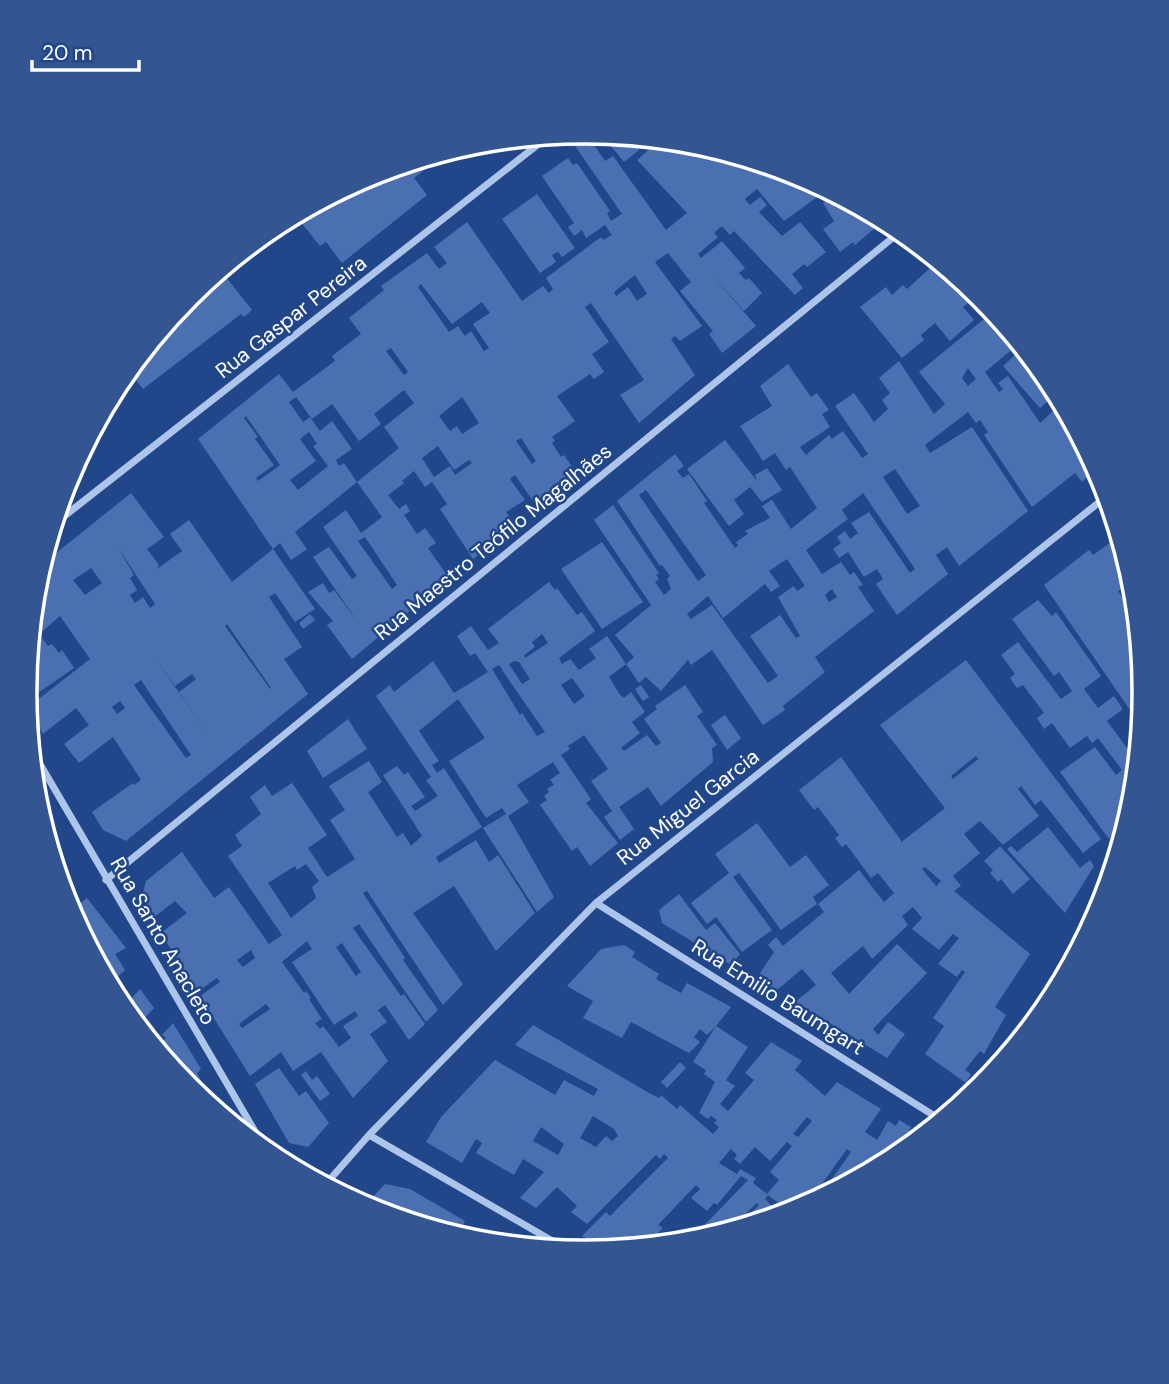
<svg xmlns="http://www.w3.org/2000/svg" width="1169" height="1384" font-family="'DM Sans',sans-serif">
  <rect width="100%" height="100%" fill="#21478a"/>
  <path fill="#4a70b2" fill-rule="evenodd" d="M581,132h4l20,29 8,-5 53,74 21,-17 -50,-53 16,-14 -8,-8 47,5 16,18 13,-10 78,24 28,15 -43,31 -27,-32 -12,10 5,6 10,-8 7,8 -8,7 23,24 18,-14 26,30 -19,15 -3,-3 -12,10 11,14 -8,7 -61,-64 -4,4 -8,-9 -8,7 4,4 -20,17 3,4 21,-17 23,27 -6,5 7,7 3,-2 13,15 -18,18 -37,-42 49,57 -34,27 -13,-19 4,-3 -33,-40 11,-9 -23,-29 -13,9 47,64 -22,15 -5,-5 -4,3 24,36 -56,48 -19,-28 24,-15 -53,-77 -6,4 24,35 -17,12 12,18 -10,7 -4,-5 -33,22 18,25 -23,16 3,4 -3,2 9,14 3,-2 13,19 -40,33 -22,-32 -5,4 15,21 -19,12 10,13 -43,34 -33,-50 7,-5 -15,-22 -7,5 -11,-16 -12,10 2,2 -16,12 11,14 7,-5 4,7 -6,4 13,19 8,-6 11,15 -8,5 21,30 -97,81 -25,-34 6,-4 -25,-29 15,-9 6,10 5,-3 25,34 -46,-67 16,-10 23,32 5,-3 -34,-49 23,-17 15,23 21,-16 -25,-35 42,-34 -15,-21 30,-24 -10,-13 -30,24 7,10 -22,17 -27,-37 -20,15 -16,-22 -7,5 14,20 7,-5 10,14 12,-10 20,28 -16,11 3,6 5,-3 13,19 -62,50 12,17 -16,11 -11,-17 -7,6 -75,-110 81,-65 14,18 42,-31 -3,-5 29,-22 -12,-16 35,-28 -3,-4 46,-33 12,16 8,-6 -13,-16 33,-25 55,79 21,-15 6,7 4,-4 -7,-11 55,-41 2,3 9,-5 -7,-10 -19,13 -4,-8 -8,6 -6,-9 6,-4 -32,-47 26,-18 5,7 4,-2 33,48 -3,2 4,8 11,-7 -51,-74zM635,275l12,19 -10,7 -9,-14 -12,9 -2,-4zM421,284l31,40 30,-22 8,11 -17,11 16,24 -5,3 -13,-20 -6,5 -7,-10 -9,6 -31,-45zM391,348l17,24 -4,3 -18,-24zM462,397l17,26 -17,11 -5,-8 -7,5 -11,-15zM246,416l34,49 -22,16 -2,-3 18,-13 -19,-26 3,-2 -14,-19zM309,432l8,12 -4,2 15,20 -30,24 -8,-10 26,-19 -16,-22zM521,438l15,23 -4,3 -16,-23zM438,446l16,24 15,-10 3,3 -17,12 -5,-9 -16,11 -12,-19zM365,537l32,48 -5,4 -34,-48z
    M601,134l27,2 11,14 -15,12z
    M494,141l-22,17 -9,-12 13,-3z
    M432,156l3,5 -21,17 13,17 -85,68 -16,-21 -6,4 -25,-31 76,-41z
    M537,194l38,54 -13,9 -4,-5 -6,3 4,7 -16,11 -38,-54z
    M835,194l49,26 -29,25 -2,-3 -13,10 -17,-23 11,-8 -11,-18z
    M289,218l3,3 -66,56 26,33 -8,7 -3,-3 -98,75 -15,-19 61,-74 85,-70z
    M938,261l30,25 -3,2 -6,-7 -5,5 14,17 -5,4 11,13 -24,21 -15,-18 -14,12 3,5 -22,18 -42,-51 26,-20 6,8 11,-10 4,4z
    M989,315l26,32 -30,25 14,20 4,-3 -5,-6 10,-7 32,47 22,-20 30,57 -3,3 5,8 -12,11 -7,-9 -43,34 -48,-72 4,-3 -8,-12 -4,3 -8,-11 -43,33 5,8 42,-26 56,84 -69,55 -12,-19 -11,8 12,19 -51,41 -21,-31 7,-5 -6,-10 -13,8 -16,-25 -9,6 -6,-9 8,-6 -4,-6 8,-6 5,8 8,-6 -7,-10 18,-11 41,61 5,-4 -52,-76 -21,17 6,9 -42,31 16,24 19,-12 9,13 4,-3 9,13 -5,2 16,24 -59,46 10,15 -42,34 2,4 -22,15 -51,-75 -21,15 -3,-5 -27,31 -15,-14 -7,6 -13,-19 8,-7 -19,-22 36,-30 -57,-85 19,-15 46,68 -3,2 3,4 -4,3 9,13 7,-6 -4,-10 3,-3 -8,-11 -2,1 -43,-65 58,-47 9,12 -7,5 6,7 6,-4 18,27 -3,2 31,45 3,-2 -2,-4 12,-8 -3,-3 25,-13 -8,-12 10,-6 19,29 26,-21 -27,-41 -4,3 -11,-17 -12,8 -23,-35 32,-20 -12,-20 28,-22 23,33 6,-4 12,17 -7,4 8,13 -30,20 6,8 23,-20 3,4 11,-8 19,27 6,-4 -33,-48 19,-13 20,29 14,-13 -6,-9 8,-7 -11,-15 20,-17 35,53 11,-10 -26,-32zM968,368l8,11 -8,7 -6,-8zM895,469l25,37 -13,8 -24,-37zM646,490l60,85 -8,6 -59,-86zM787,559l18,27 -8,5 -3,-5 -16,11 22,39 -4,2 -16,-23 -30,21 28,40 -10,7 -56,-78 -21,14 -4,-5 21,-18 15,22 42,-34 6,8 9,-6 -11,-15zM832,589l5,8 -8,5 -4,-7z
    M1023,348l27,33 10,17 -5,-3 -15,13 -37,-42z
    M725,440l32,41 -2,-6 12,-7 15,22 -20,12 -12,-15 -16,13 10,14 -15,12 -42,-57z
    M86,442l6,6 -15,12 5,-11z
    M131,493l33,44 -17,12 12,16 -2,4 25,-18 -12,-17 19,-14 43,62 41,-33 42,60 -20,13 -20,-29 -6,4 33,50 -18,12 24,35 -182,147 -23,-11 -11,-18 41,-29 1,2 7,-5 -28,-43 -34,26 -15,-19 25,-19 -13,-17 -33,26 -16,-26 63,-49 -30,-43 -31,27 6,-61 5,-16zM117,546l38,58 -5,4 -7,-11 -8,6 -5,-8 7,-5 -7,-12 4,-3zM91,568l11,15 -17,12 -12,-15zM227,624l44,64 -1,1 -45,-63zM149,649l26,37 17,-12 4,5 -17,13 34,50zM141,680l50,75 -5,3 -52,-73zM120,701l5,7 -8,6 -5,-7z
    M602,542l41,60 -41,27 -41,-60z
    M1111,542l19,28 3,10 -15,11 19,28 7,73 -3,34 -97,-141 45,-35 4,5z
    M549,582l6,8 2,-2 20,27 5,-3 13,19 -36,27 3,6 8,-5 9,11 17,-12 -7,-9 18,-13 19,28 -17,13 11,18 4,3 7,-6 14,20 -13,10 8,11 -19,15 3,3 23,-16 9,11 5,-3 -17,-24 13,-10 -2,-3 30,-21 18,27 -6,4 20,29 -5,3 1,14 -52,44 -13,-19 -29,20 15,22 -14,11 -16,-23 8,-6 -21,-30 17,-12 -24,-34 -16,11 2,3 -9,6 30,44 -5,4 32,40 -28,23 -13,-19 -5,4 -32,-46 7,-5 -3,-4 5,-4 -2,-3 7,-4 -4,-5 10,-7 -7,-11 -36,23 12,17 -21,14 46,81 -17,15 -54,-84 23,-14 -4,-6 -16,10 -37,-57 36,-23 -27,-39 -39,32 20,30 -7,4 5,8 7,-5 38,59 -46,30 3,6 37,-23 13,22 9,-7 37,58 -39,38 -42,-65 -41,27 50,71 -20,21 -76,-114 -4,2 42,65 -2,2 35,50 -12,12 -67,-98 -6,4 48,68 3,-2 21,30 -16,16 -24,-35 -7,5 9,12 -17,12 18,27 -35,37 -32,-46 -28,19 -12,-19 -31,24 -50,-80 20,-14 -3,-4 -20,14 -36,-59 26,-20 -12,-12 -22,17 -11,-22 4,-15 36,-29 32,46 15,-11 40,57 13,-9 -54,-79 14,-10 -7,-11 26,-21 -11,-17 15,-12 7,11 20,-13 35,52 -19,13 19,29 28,-18 -25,-39 15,-10 -16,-24 40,-25 13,21 -14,10 29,45 6,-4 8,13 11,-10 -39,-61 14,-9 7,9 4,-3 17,25 -14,9 4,5 23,-15 -12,-16 5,-3 -55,-81 14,-11 4,7 39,-31 21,32 34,-21 -13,-19 -5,3 -13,-20 14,-10 17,24 11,-7 -11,-14zM542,634l6,9 -23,15 -1,-3 11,-8 -3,-5zM514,661l5,1 11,17 -8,5 -13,-20zM499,665l16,24 30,43 -8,4 -15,-23 -2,2 -28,-46zM572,678l13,18 -11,8 -13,-19zM306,864l13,17 -7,6 4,11 -25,20 -23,-35 27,-17 2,4zM307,941l5,8 -20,13 42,63 21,-14 3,5 -15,10 8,12 -12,9 -16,-21 -3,3 -5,-6 7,-4 -13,-20 2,-1 -5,-7 -2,2 -22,-31zM342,943l19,29 -5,4 -20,-29zM251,950l4,8 -12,9 -6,-7zM266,1004l4,5 -28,19 -3,-4z
    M1038,600l14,16 4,-4 45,64 -17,13 14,19 16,-12 9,13 -16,12 31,42 -4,33 -25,43 -49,-67 35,-25 21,28 6,-5 -24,-32 -6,5 -5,-7 -17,12 -18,-25 -8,6 -7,-11 7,-5 -21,-28 -6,3 -7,-10 5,-4 -14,-19 17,-13 43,57 11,-8 -13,-19 -5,4 -42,-57z
    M310,614l5,6 -12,9 -4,-6z
    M42,638l6,8 4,-2 7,9 3,-3 12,18 -39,27 -10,-13 4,-34z
    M966,660l135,179 -18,14 -42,-53 -6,5 -14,-19 -3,3 21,27 -36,29 -23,-24 -16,13 16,19 -27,23 8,10 -7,5 76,63 -35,53 11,8 -22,39 -4,-3 -15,19 6,4 -5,9 -41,-29 19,-28 -11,-8 32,-46 -3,-2 -5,7 -19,-13 21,-26 -6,-4 -14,16 -27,-21 10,-11 -9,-11 -11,9 6,9 -36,34 -9,-13 -32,27 18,21 48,-50 30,29 -54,56 5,6 10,-13 17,12 -18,24 -92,-56 21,-17 -14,-16 -25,21 -20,-12 17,-26 -6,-7 8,-8 7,9 41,-34 -6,-8 41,-34 25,32 10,-9 -16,-20 -7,5 -25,-34 -4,3 -7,-9 4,-3 -21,-28 -4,3 -15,-20 42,-33 61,85 2,-2 41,-32 -65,-83zM976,756l2,3 -25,20 -2,-3zM925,867l16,14 -5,5 -14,-17z
    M641,685l8,12 -6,4 -8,-12z
    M725,715l16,23 -14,12 -16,-25z
    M348,719l19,30 -44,29 -16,-27z
    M757,823l33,44 16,-12 23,30 -16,12 4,7 -36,26 -42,-57 -6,4 39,53 -30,22 -26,-35 -9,7 -16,-21 38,-30 -14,-19z
    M1048,827l32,41 10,-8 4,6 -29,47 -58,-64 4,-3 6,6z
    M1000,846l30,33 -17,15 -12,-15 -3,3 -8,-9 3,-3 -9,-9z
    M679,894l27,36 9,-7 25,31 -9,11 -69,-42 -3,-13z
    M87,898l39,50 -11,6 10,16 -16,14 -39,-73z
    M624,945l11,7 -3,5 27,17 -3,5 25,14 6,-10 44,24 -15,19 32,21 -22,33 9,6 -15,18 8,7 26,-31 -9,-7 26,-31 31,19 -7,9 30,26 12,-14 44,27 -16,23 12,8 11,-19 8,5 3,-6 12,7 -3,6 2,2 -12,20 -81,45 34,-48 -4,-3 -38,53 -9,-7 -11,16 -21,-16 -3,4 16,16 -45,13 23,-23 -2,-2 -28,27 -41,12 60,-62 -7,-4 -24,29 -3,-2 -7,8 -16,-13 9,-9 -4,-4 -38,40 5,3 -18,18 -40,4 -23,-14 24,-24 4,4 58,-58 -4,-4 -4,5 -4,-4 -69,69 -16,-12 6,-6 -20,-19 -21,21 -16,-10 24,-26 -21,-13 -9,16 -38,-22 6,-10 -6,-4 -14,24 -36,-21 15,-25 54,-57 60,35 9,-15 30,16 4,-7 -83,-44 18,-20 116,68 10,5 2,-3 16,14 3,-4 33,29 6,-7 -5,-4 3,-3 -6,-4 -3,3 -9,-6 16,-31 -11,-8 2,-4 -13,-8 23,-36 -9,9 -7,-6 -6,8 6,5 -11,11 -58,-31 -9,16 -39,-20 10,-17 -26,-15 34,-37zM593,1116l21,13 4,7 -6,5 -6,-5 -10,11 -16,-9zM807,1117l5,4 -14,16 -5,-3zM541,1127l23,17 -6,11 -25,-14zM787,1142l5,4 -22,26 9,8 -12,14 -14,-11 3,-5 -16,-9 -3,5 -18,-11 12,-14 6,6 -3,4 6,5 15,-17 15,14z
    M140,989l14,19 -16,18 -15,-18z
    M173,1023l28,46 -4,4 22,40 -31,-25 -35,-43 7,-7 3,3 3,-3 -4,-3z
    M680,1062l6,6 -19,20 -6,-6z
    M279,1068l20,28 7,-5 23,32 -21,24 -19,-4 -34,-59z
    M306,1071l6,9 5,-4 13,18 -10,7 -19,-26z
    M385,1184l25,5 55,32 -8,15 -93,-30z
    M470,1230l20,13 -25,-5z"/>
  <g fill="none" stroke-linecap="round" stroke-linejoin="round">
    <path stroke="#adc4eb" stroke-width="7" d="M53,525l497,-390
      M30,747l237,405
      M106,880l795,-649
      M596,903l345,217
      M1040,1016l62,-111
      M369,1135l199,115
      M325,1185l44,-50 227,-232 511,-407"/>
  </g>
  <g text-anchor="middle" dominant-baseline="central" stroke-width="5" stroke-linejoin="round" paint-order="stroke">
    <g font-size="21" fill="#fff" stroke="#21478a">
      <text transform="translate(291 317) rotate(-38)">Rua Gaspar Pereira</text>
      <text transform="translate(493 542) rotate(-39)">Rua Maestro Teófilo Magalhães</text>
      <text transform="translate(688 807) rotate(-38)">Rua Miguel Garcia</text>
      <text transform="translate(163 941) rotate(60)">Rua Santo Anacleto</text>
      <text transform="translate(778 997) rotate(32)">Rua Emilio Baumgart</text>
    </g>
  </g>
  <path d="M0 0H1169V1384H0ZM584 144H585A547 547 0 0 1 1132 691V693A547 547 0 0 1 585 1240H584A547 547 0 0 1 37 693V691A547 547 0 0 1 584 144Z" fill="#335693" fill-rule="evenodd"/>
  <path fill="none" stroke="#fff" stroke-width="3.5" d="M584 144H585A547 547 0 0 1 1132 691V693A547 547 0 0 1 585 1240H584A547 547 0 0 1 37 693V691A547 547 0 0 1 584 144Z"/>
  <path d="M32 60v10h107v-10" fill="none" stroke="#ffffff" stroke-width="3.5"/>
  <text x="42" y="60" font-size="21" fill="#ffffff" stroke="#21478a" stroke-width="5" paint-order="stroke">20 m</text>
</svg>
